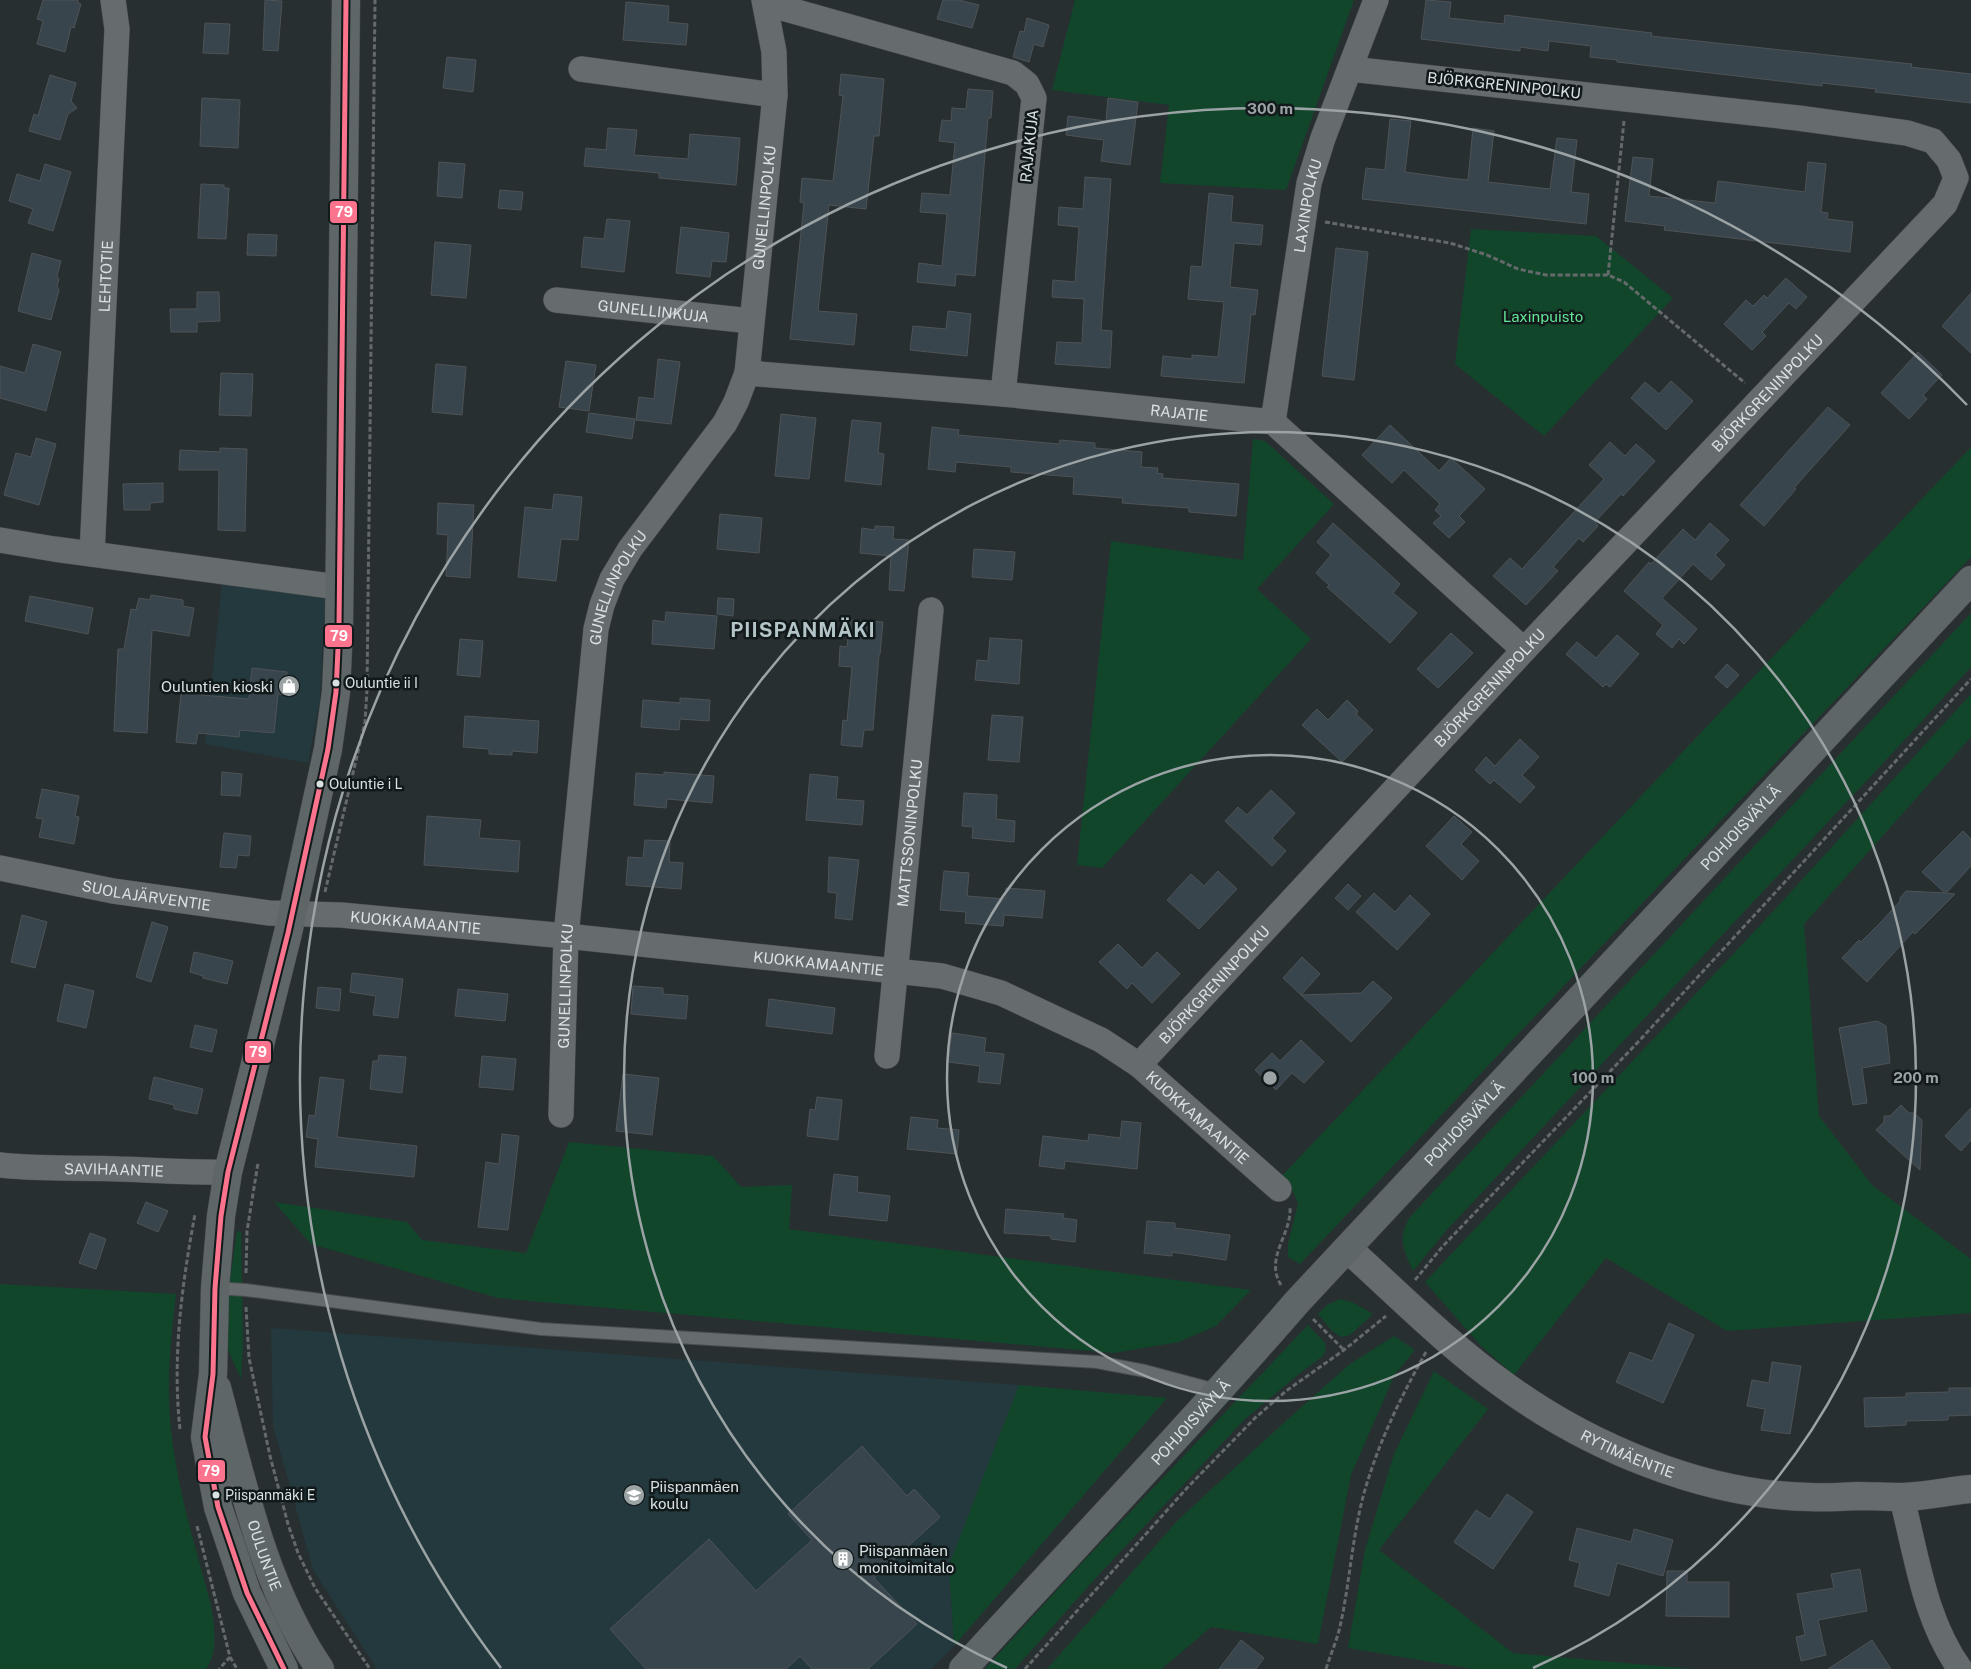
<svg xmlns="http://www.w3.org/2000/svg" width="1971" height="1669" font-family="'Public Sans',sans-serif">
  <rect width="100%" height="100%" fill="#282f31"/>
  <path fill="#24393d" d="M222,583l103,15 -5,102 -12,63 -103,-19z
    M271,1328l748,57 -70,180 5,81 -23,23h-554l-64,-99 -40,-145z"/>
  <path fill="#12462b" d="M1075,0h279l-68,190 -126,-7 9,-78 -117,-15z
    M1471,229l125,7 77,62 -129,138 -89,-72z
    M1253,439l12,2 69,63 -77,85 54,50 -209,229 -25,-3 34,-324 132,19z
    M1971,447v110l-671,707 -12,-7v-13l10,-40 -5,-13 -13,-13z
    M1971,613v54l-59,65 -467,500 -32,39c-10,-21 -15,-32 -4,-53z
    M1971,694v43l-167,187 15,192 53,69 99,74v54l-244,18 -121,-73 -92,117 -33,-29 -56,-64 342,-364z
    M569,1142l144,14 28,31 51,-2 -3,44 462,61 -35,36 -37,16 -65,11 -616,-55 -187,-54 -37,-42 133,20 15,18 104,13z
    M237,1231l4,1 2,113 -2,34 -13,-29 1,-63z
    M0,1284l176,10c-4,35 -8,71 -7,106 2,68 24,139 42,205 3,21 8,46 -5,64h-206z
    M1340,1299l12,3 21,12 -23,21 -9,2 -9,-6 -14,-17 9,-9z
    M1308,1325l17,18 1,6 -3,7 -23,17 -56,47 -150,160 -79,89h-30l95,-104z
    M1394,1336l21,14 -20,24 -44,101 -33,169 -107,-17 -49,42h-115l131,-149 111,-102 61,-54z
    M1434,1371l54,38 -109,141 134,103 180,16h-220l-125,-21 17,-98 29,-96z
    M1019,1385l148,13 -213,248 -5,-81z"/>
  <path fill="#38454c" stroke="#4e5356" d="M43,0h35v3l3,1 -7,24 -3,-1 -6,25 -28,-8 6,-23 -6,-2z
    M265,0l17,1 -4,50 -15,-1z
    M943,0h16l20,5 -7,23 -35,-9z
    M1426,0l25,2 -2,16 55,6 1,-9 147,18 -1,3 261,28 -1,3 60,7v29l-96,-11 1,-3 -54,-6v3l-205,-24v-2l-27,-3 1,-11 -42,-5 -1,10 -28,-4v4l-99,-12z
    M626,2l43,4 -1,16 20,2 -2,21 -63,-5z
    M1027,18l22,7 -6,22 -9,-3 -5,18 -16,-5 7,-26 4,1z
    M205,23l25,1 -2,30 -25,-1z
    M447,57l29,3 -3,32 -30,-4z
    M841,74l43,5 -5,57h-5l-8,73 -37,-4 -11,106 39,3 -3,31 -64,-6 14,-136 -4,-1 2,-24 31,3 10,-85 -4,-1z
    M50,75l26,8 -5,18 6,7 -9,6 -8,26 -31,-9 5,-17 4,2z
    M968,89l25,2 -2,27h-3l-13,158 -19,-2 -1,12 -38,-4 2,-19 23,3 5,-52 -27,-2 2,-19 28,2 5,-52 -16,-2 3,-21 9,1 1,-13 14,1z
    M202,98l38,2 -2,48 -38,-2z
    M1108,98l30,4 -8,63 -29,-4 3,-21 -38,-5 2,-19 38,5z
    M1390,119l21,2 -6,51 44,6 19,2 5,-52 21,3 -6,51 62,7 7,-51 20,2 -6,52 18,2 -3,30 -224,-25 4,-31 19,2z
    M608,128l29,2 -3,25 54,4 2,-25 50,4 -4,47 -77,-7v-5l-75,-7 2,-18 20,2z
    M1633,157l20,2 -4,37 66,7 3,-22 87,11 3,-30 18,2 -5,48 7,1 -1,6 26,3 -3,30 -186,-22 1,-4 -40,-5z
    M439,162l26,2 -3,34 -25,-2z
    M45,164l26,8 -18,59 -25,-8 5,-14 -24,-8 8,-27 23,7z
    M1085,177l26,2 -10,151 11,1 -2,37 -55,-4 2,-22 25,1 2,-44 -32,-2 1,-17 22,2 4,-55 -21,-2 1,-18 24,2z
    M201,184l23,1v3h5l-3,51 -28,-1z
    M500,190l23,2 -2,18 -23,-2z
    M1209,193l24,3 -2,26 32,3 -2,20 -27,-2 -4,44 28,3 -3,25 -4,-1 -7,69 -83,-7 2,-20 29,3v-4l26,2 6,-55 -36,-3 3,-33 11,1z
    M607,219l23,2 -6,51 -43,-5 3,-30 20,2z
    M681,227l48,6 -3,29 -14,-1 -2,16 -34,-4z
    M248,234l29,1 -1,21 -29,-1z
    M435,242l36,3 -5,53 -35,-3z
    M1336,248l32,4 -14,128 -32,-4z
    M32,253l29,8 -4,15 2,3 -2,7 2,4 -8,30 -33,-9z
    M1786,278l21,19 -11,12 -7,-6 -27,29 4,4 -14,14 -28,-26 22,-24 7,6 11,-11 3,3z
    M197,292h22l1,29 -23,1v10h-26l-1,-23h27z
    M1971,293v60l-29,-27z
    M948,311l23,3 -4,42 -57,-6 3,-24 33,3z
    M33,344l28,8 -15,59 -46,-13v-32l25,7z
    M1918,352l24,23 -19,20 4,4 -18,20 -28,-26z
    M658,359l22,3 -9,62 -35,-4 3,-23 15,2z
    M566,361l30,4 -7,46 -30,-4z
    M436,364l30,3 -4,48 -30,-3z
    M221,373l32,1 -2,42 -32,-1z
    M1671,381l22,20 -27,29 -35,-32 14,-16 14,12z
    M1828,407l22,18 -56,63 2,1 -32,37 -24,-21z
    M589,413l46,6 -3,20 -46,-7z
    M781,414l35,4 -7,61 -34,-3z
    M852,420l29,3 -3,30 6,1 -3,31 -36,-4z
    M1390,425l49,46 12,-13 34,31 -26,27 6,6 -16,16 -16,-15 8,-7 -6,-6 5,-6 -36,-34 -12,13 -30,-28z
    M932,427l27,3 -1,5 101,9 1,-4 35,3v5l47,4 -1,15 17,1 -1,5 6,1 -1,4 77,6 -3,32 -47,-4v-4l-67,-5 1,-5 -50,-4 1,-17 -63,-5v-5l-55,-5 -1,10 -27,-3z
    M36,438l20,6 -17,61 -35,-10 12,-42 15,4z
    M1610,442l15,14 11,-12 19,17 -32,35 -2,-2 -26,28 3,4 -15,16 -4,-4 -26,29 5,4 -32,34 -33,-29 17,-18 12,11 82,-90 -15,-14z
    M220,448l27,1 -2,82 -27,-1 1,-60h-40l1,-20 40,2z
    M163,483v19l-13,1v7h-26l-1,-26z
    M554,494l28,3 -4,43 -17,-1 -5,42 -38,-4 7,-70 27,3z
    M438,503l36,2 -4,73 -24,-2 2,-41 -11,-1z
    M720,514l42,4 -3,35 -42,-4z
    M1333,523l67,61 -7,9 24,20 -27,30 -63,-56 2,-2 -13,-12 15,-18 -14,-13z
    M1710,523l19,17 -14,15 10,10 -14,15 -18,-16 -31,34 35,31 -13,15 -5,-5 -7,9 -16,-14 7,-9 -39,-34 25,-29 2,2 32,-35 12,11z
    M875,526l19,1 -1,12 16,1 -5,51 -15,-1 2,-34 -31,-3 2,-25 13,2z
    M974,549l41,3 -3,28 -40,-3z
    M151,595l32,5v6l11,2 -5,28 -37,-6 -5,103 -33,-2 4,-82h6l7,-40 5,1 3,-12 11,2z
    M30,596l63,12 -5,26 -63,-13z
    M718,598l16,1 -1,17 -16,-2z
    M666,612l51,4 -3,33 -62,-5 1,-24 12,2z
    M850,620l33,2 -3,32h-1l-6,76h-9l-2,17 -21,-2 2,-25 4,1 5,-54 -13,-1 1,-20 7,1z
    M1451,633l22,20 -35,35 -21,-19z
    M1617,635l22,19 -29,33 -4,-3 -3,3 -37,-33 11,-12 19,16z
    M990,638l32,2 -3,44 -44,-4 2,-20 11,1z
    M460,639l23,2 -3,36 -23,-2z
    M1727,664l12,11 -12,13 -12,-11z
    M252,668l35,4 -2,23 -7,-1 -4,39 -34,-3 -1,7 -41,-4 -2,11 -20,-2 6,-58 20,2 -1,9 48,4z
    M680,698l30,2 -1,21 -29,-2 -1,11 -38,-3 2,-27 37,3z
    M1347,700l11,11 -2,3 17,16 -31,32 -40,-37 15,-16 11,11z
    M992,715l31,2 -4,45 -31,-2z
    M465,716l74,5 -2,32 -25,-2v4l-23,-1v-5l-26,-2z
    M1520,739l19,18 -17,18 13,12 -15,16 -26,-23 -4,4 -15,-14 11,-13 9,9z
    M222,772l20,2 -2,22 -19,-1z
    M664,772l50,4 -2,27 -45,-4 -1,9 -32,-3 2,-32 28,2z
    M810,774l28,3 -2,22 28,2 -2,24 -56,-5z
    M42,789l37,7 -4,20 4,1 -5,27 -35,-7 4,-18 -7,-1z
    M1271,790l24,23 -23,25 14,13 -14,15 -47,-45 13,-14 9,8z
    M964,793l33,2 -1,24 19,2 -1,21 -42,-4 1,-11 -11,-1z
    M427,816l54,4 -2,18 41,3 -2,31 -94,-7z
    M1454,816l18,16 -11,12 18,17 -17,19 -36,-34z
    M1963,831l8,8v27l-25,27 9,1 -40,40 -2,-2 -46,50 -25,-24 17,-18 2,2 20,-20 19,-21v-3l6,-7 39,2 -23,-21z
    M224,833l27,3 -2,20 -11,-1 -2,13 -16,-1z
    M645,840l25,1 -1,21 14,1 -2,26 -55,-4 2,-28 15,1z
    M829,857l30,3 -7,60 -17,-2 2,-25 -9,-1z
    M944,871l25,2 -2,23 38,3 1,-11 39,3 -3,27 -38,-3 -1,11 -38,-3 1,-11 -26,-2z
    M1218,871l19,18 -38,40 -32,-29 24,-26 13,12z
    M1348,884l13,12 -13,14 -13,-12z
    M1374,893l21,19 15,-17 20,19 -33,36 -41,-38z
    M22,915l25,7 -12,46 -24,-6z
    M152,922l16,5 -17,55 -15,-5z
    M1118,944l24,24 15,-16 23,22 -28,29 -20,-20 -5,6 -28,-27z
    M194,952l39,9 -6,23 -24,-6v-2l-13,-4z
    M1302,957l18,17 -19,21 -18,-17z
    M352,973l51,6 -5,39 -25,-3 3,-19 -26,-4z
    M1373,981l19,17 -41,44 -50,-47 60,-2z
    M65,984l29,7 -8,37 -29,-7z
    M633,986l30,2v6l25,2 -2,23 -55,-5z
    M318,987l23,2 -2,22 -23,-3z
    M458,989l50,5 -3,27 -50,-5z
    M769,999l66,9 -3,26 -66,-8z
    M1877,1021l9,5 4,37 -28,5 5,35 -14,2 -14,-77z
    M195,1025l22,5 -5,22 -22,-5z
    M952,1033l34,5 -2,14 20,2 -4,30 -22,-2 2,-16 -32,-4z
    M1301,1040l23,22 -20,21 -12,-10 -16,17 -21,-20 17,-17 8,8z
    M379,1055l27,2 -4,36 -32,-4 3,-28h5z
    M482,1056l34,3 -3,31 -34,-3z
    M623,1074l36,4 -7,57 -36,-4z
    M154,1077l49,12 -6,25 -23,-5v-4l-25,-6z
    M320,1077l24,3 -7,57 80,9 -3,31 -99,-10 3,-28 -12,-2 3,-22 6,1z
    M817,1097l25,3 -4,40 -31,-4 3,-27 5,1z
    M1901,1105l8,8h5l8,7 -2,50 -44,-40 8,-8v-6h6z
    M1971,1108v32l-10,11 -16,-15z
    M911,1117l27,3 -1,8 22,2 -2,24 -50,-5z
    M1122,1121l19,2 -4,46 -72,-8 -1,8 -25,-3 4,-30 45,5 1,-7 31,4z
    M502,1134l17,2 -11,94 -30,-3 8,-65 13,2z
    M834,1174l24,3 -1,15 33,4 -3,25 -58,-6z
    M146,1202l22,9 -10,21 -21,-9z
    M1006,1209l58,5 -1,4 14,2 -2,22 -24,-3v-3l-47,-3z
    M1147,1221l28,2v5l55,7 -4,25 -54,-8v4l-28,-3z
    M90,1233l16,6 -10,30 -17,-6z
    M1669,1323l25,12 -31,68 -47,-21 14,-30 22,9z
    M1772,1362l29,4 -11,68 -29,-4 4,-21 -18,-3 5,-26 17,3z
    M1949,1388h22v27l-23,1v4l-42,1v4l-41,2 -1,-29 42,-1v-4l43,-1z
    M862,1446l45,50 7,-7 26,28 -66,61 43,46 -49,45h-56l-12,-13 -14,13h-140l-36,-40 99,-90 47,52 56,-51 -24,-26z
    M1507,1494l26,18 -40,57 -39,-27 22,-32 14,9z
    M1577,1528l54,14 3,-13 39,11 -10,36 -46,-13 -8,33 -35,-10 6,-23 -11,-3z
    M1860,1569l7,42 -49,9 8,35 -25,6 -5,-24 9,-2 -8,-41 37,-6 -3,-14z
    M1667,1571h20v11h42v35l-63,-1z
    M1241,1640l23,18 -8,11h-37z
    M1872,1640l19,29h-63z"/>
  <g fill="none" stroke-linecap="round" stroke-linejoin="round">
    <g stroke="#464b4d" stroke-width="14">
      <path id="service" d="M215,1288l31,2 295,39 556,33 48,9 75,20"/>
    </g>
    <g stroke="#464b4d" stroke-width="26">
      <g id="minor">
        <path d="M765,3l248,70 14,11 7,14 -31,296"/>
        <path d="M581,69l194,26"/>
        <path id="s1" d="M556,300l195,21"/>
        <path id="s2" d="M747,373l256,21 270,28 251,228"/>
        <path id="s3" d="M1273,422l36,-239 14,-45 53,-138"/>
        <path d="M0,540l54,9 284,38"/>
        <path id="s4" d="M92,554l25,-525 -4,-29"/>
        <path id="s5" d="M0,868l113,23 156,22 72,2 225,21 376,40 59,17 100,47 38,25 140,124"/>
        <path id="s6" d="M887,1056l44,-446"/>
        <path id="s7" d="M1139,1065l385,-415 421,-446 11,-26 -7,-18 -16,-19 -26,-8 -109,-15 -448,-49"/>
        <path id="s8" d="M561,1115l5,-179 30,-307 6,-24 10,-26 18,-30 95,-126 11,-21 11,-29 28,-278 -1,-43 -10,-52"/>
        <path id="s9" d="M0,1165c40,5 80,2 120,4 36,1 72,4 108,3"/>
        <path d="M1904,1497l1,14c13,54 22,112 55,158"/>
      </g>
    </g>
    <g stroke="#464b4d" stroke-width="29">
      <g id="tertiary">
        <path id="s10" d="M1348,1249c51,46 100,96 156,136 85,62 199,110 305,112 16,1 33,0 49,-1 15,0 30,1 45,1 23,-1 46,-6 68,-8"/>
      </g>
    </g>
    <g stroke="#464b4d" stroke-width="29">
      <g id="secondary">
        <path id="s11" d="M217,1388c26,96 46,197 103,281"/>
        <path d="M284,1669l-37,-76 -29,-86 -13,-70 8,-63 2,-86 6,-72 7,-44 60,-239 40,-184 8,-57 3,-65 7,-627"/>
        <path id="s12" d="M963,1669c111,-122 226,-242 334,-367l674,-722"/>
      </g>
    </g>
    <path stroke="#646a6b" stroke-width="3" stroke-dasharray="5 2.5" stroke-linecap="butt" d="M1325,222l125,21 37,12 31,14 28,6h62l16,7 121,101
      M1608,275l16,-154
      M325,892l40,-170 2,-33 8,-689
      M246,1273l1,-42 11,-68
      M1415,1280l28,-34 197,-206 331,-361
      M1281,1285c-17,-27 11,-51 9,-78
      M246,1307l3,51 21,98 18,68 10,29 17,35 55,81
      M1313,1319l31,31
      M180,1429c-8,-72 2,-145 15,-215
      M197,1526l33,131 -11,12
      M230,1657l7,12
      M1025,1669l162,-181 68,-70 31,-27 58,-41 42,-34
      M1326,1669c5,-16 12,-31 15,-47 10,-47 12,-97 27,-142 14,-45 35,-87 58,-128"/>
    <use href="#service" stroke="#666c6d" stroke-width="12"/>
    <use href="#minor" stroke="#666c6d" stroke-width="25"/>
    <use href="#tertiary" stroke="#666c6d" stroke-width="28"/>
    <use href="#secondary" stroke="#5e6667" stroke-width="28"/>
    <g stroke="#12191a" stroke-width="9">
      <path id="bus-1" d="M284,1669l-37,-76 -29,-86 -13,-70 8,-63 2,-86 6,-72 7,-44 60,-239 40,-184 8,-57 3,-65 7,-627"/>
    </g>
    <use href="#bus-1" stroke="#fc738d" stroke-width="5"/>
  </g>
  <g fill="none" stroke="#9ba3a5" stroke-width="2.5">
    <circle cx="1270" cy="1078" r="323"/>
    <path d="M1007 1668A646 646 0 1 1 1533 1668"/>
    <path d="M501 1668A969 969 0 0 1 1967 405"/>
  </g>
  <defs>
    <g id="shop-disc" transform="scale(1.125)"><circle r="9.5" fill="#9ba3a5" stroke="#12191a"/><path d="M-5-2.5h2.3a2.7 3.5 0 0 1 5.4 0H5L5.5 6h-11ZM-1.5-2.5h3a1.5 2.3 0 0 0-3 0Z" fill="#fff"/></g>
    <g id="school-disc" transform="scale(1.125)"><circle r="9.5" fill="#9ba3a5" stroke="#12191a"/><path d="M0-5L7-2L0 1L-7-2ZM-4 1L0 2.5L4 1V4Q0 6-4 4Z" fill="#fff"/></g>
    <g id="building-disc" transform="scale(1.125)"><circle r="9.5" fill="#9ba3a5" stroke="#12191a"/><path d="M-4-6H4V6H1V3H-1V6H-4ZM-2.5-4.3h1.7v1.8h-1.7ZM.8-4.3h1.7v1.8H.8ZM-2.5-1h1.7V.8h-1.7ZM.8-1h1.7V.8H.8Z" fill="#fff"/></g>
  </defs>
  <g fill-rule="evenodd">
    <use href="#shop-disc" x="289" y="686"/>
    <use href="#school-disc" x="634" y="1495"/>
    <use href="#building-disc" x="843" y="1559"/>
  </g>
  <g fill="#d9e2e3" stroke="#12191a" stroke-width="2">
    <circle cx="336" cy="683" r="4.5"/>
    <circle cx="320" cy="784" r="4.5"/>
    <circle cx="216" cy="1495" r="4.5"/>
  </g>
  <g text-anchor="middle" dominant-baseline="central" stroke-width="5" stroke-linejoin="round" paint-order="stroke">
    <g font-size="14" fill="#d9e2e3" stroke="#12191a" text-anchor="start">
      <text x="345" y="683">Ouluntie ii I</text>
      <text x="329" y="784">Ouluntie i L</text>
      <text x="225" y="1495">Piispanmäki E</text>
    </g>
    <g font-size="15" fill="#d9e2e3" stroke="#12191a">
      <text transform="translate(1504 85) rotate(6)">BJÖRKGRENINPOLKU</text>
      <text transform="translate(1029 146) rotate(-84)">RAJAKUJA</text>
      <text stroke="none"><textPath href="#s3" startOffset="219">LAXINPOLKU</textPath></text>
      <text stroke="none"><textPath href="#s8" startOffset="954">GUNELLINPOLKU</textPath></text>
      <text stroke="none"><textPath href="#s4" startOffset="278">LEHTOTIE</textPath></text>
      <text stroke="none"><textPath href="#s1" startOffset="98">GUNELLINKUJA</textPath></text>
      <text stroke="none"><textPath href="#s7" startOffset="920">BJÖRKGRENINPOLKU</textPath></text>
      <text stroke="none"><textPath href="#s2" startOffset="434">RAJATIE</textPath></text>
      <text stroke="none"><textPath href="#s8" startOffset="534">GUNELLINPOLKU</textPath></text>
      <text stroke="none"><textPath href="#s7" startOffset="515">BJÖRKGRENINPOLKU</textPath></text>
      <text stroke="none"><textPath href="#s12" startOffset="1146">POHJOISVÄYLÄ</textPath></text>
      <text stroke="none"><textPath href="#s6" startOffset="224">MATTSSONINPOLKU</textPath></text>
      <text stroke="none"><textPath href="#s5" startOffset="149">SUOLAJÄRVENTIE</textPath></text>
      <text stroke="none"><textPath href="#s5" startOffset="420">KUOKKAMAANTIE</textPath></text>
      <text stroke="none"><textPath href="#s5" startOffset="825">KUOKKAMAANTIE</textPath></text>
      <text stroke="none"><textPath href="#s7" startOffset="110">BJÖRKGRENINPOLKU</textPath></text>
      <text stroke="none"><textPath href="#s8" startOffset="129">GUNELLINPOLKU</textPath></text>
      <text stroke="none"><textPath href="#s5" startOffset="1245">KUOKKAMAANTIE</textPath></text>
      <text stroke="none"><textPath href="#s12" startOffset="741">POHJOISVÄYLÄ</textPath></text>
      <text stroke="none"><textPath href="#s9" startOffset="114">SAVIHAANTIE</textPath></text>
      <text stroke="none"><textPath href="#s12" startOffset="336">POHJOISVÄYLÄ</textPath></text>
      <text stroke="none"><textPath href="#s10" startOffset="349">RYTIMÄENTIE</textPath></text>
      <text stroke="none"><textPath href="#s11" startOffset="174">OULUNTIE</textPath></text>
    </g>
    <g font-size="15" fill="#63e497" stroke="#12191a">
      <text x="1543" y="316">Laxinpuisto</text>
    </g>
    <g font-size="15" fill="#d9e2e3" stroke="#12191a" text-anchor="start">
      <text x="273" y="686" text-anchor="end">Ouluntien kioski</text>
      <text x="650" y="1486">Piispanmäen<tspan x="650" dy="17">koulu</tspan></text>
      <text x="859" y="1550">Piispanmäen<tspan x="859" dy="17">monitoimitalo</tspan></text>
    </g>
    <g font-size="20" font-weight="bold" letter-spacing="1" fill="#b3c5c8" stroke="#12191a">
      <text x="803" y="630">PIISPANMÄKI</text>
    </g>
  </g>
  <circle cx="1270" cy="1078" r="8" fill="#9ba3a5" stroke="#12191a" stroke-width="2.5"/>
  <g font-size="15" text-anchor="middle" font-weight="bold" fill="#9ba3a5" stroke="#12191a" stroke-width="5" stroke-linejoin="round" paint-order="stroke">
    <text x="1270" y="114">300 m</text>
    <text x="1593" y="1083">100 m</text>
    <text x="1916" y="1083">200 m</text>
  </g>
  <g stroke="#12191a" stroke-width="2">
    <rect x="329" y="200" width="29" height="24" rx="5" fill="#fc738d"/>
    <rect x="324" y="624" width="29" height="24" rx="5" fill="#fc738d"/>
    <rect x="244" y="1040" width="28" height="24" rx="5" fill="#fc738d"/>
    <rect x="197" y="1459" width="29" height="24" rx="5" fill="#fc738d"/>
  </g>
  <g font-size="14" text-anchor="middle" font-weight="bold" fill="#fff">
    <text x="344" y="217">79</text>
    <text x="339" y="641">79</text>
    <text x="258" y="1057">79</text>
    <text x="211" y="1476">79</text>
  </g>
</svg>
